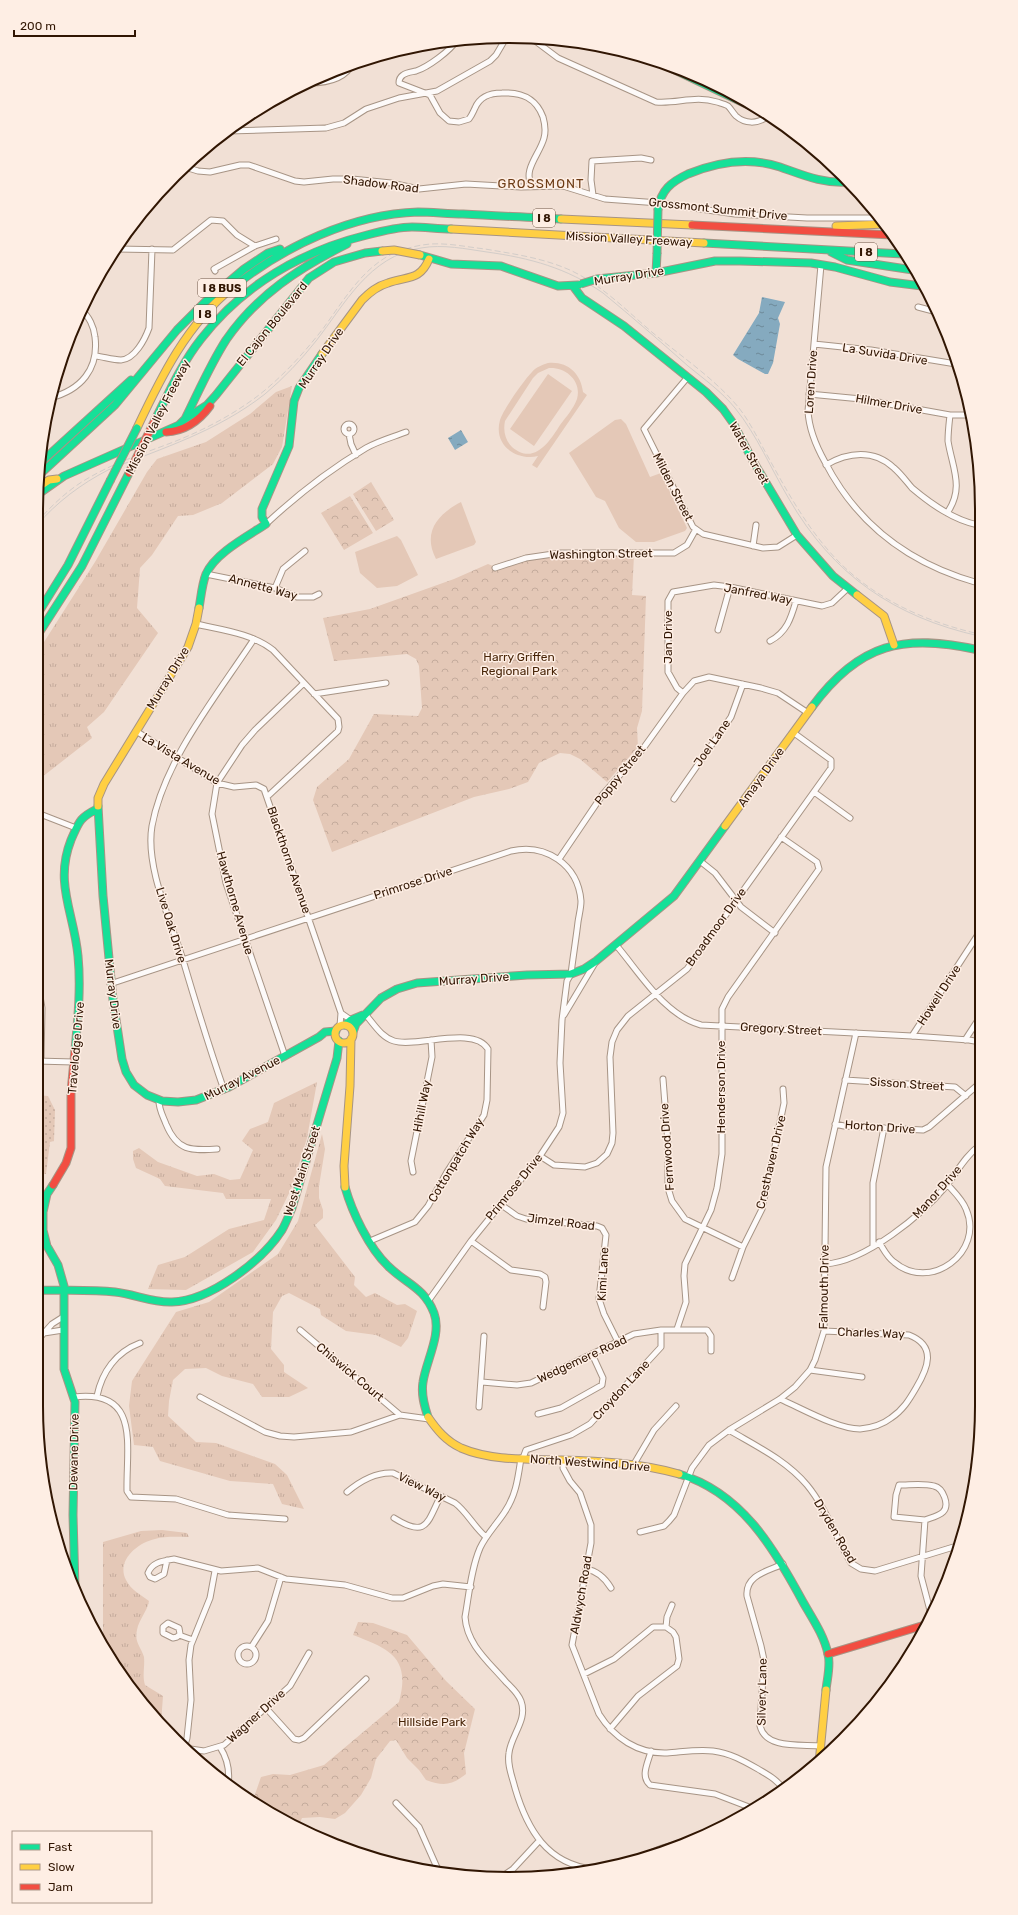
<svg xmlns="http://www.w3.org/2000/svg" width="1018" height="1915" font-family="Rubik,sans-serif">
  <defs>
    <pattern id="grass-tufts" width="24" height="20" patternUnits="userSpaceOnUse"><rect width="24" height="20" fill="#e4c8b7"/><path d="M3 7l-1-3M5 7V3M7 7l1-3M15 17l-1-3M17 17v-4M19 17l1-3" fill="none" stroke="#c4ab9c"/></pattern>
    <pattern id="park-crowns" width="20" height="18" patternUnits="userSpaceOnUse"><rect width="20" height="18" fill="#e4c8b7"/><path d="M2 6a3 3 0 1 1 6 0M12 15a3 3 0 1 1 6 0" fill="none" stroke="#c4ab9c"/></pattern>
    <pattern id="garden-dots" width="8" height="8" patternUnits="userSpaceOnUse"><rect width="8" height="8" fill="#e4c8b7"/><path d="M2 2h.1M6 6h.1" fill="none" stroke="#c4ab9c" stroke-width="1.8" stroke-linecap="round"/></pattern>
    <pattern id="water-ripples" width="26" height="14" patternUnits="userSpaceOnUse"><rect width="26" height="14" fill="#85aabf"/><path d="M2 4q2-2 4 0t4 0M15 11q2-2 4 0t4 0" fill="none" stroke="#6d8999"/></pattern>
  </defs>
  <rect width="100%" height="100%" fill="#f1e0d5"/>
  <path fill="url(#grass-tufts)" d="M292,386l-10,61 -9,17 -51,39 -29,12 -15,1 -26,39 -12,13 -3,40 21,25 -54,79 -17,15 5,11 -55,43v-128l58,-91 52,-90 10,-13 49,-17 44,-28 26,-22z
    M317,1082l-10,56 -15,49 -16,33 -23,32 -67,38 -38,-1 10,-24 27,-8 44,-28 35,-9 7,-21h-45l-3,-6 -58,-7 -5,-7 -24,-11 -3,-9v-8l6,-3 19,14 39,14 17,-2 16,6 10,-1 13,-29 -11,-9 8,-12 18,-7 6,-19z
    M322,1134l3,15 -6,37v12l4,12v8l-8,7 40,52 -1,8 12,12 9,-4 22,12 8,-1 12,7 -9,27 -7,9 -25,-12 -30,-4 -25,-16 -1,-6 -31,-16 -7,3 -9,16 -2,37 13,16v7l24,16 -19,9h-27l-9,-13 -31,-8 -16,-8 -21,1 -12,11 -4,21 -1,15 28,26 20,1 59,21 12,11 17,34 -22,-5 -9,-20 -43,-3 -70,-20 -7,-14 -19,-2 -5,-39 3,-25 44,-69 33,-10 69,-48 20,-33z
    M162,1530l25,3 2,4c-11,0 -24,-1 -34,2 -18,4 -39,22 -29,41 5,10 15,15 23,21 -2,11 -10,18 -12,29 -3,12 4,17 7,27 1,10 -2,18 1,28l18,11 -2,27 -27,-29 -31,-46v-106l38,-11z"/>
  <path fill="url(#park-crowns)" d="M371,482l23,38 -18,11 -23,-37z
    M350,496l23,37 -29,17 -23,-37z
    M558,555h76l-2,40 14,1 -4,115 -5,17 1,19 -31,35 -27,-23 -10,-5 -10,-1 -21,10 -11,19 -19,7 -35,8 -142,55 -19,-52 4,-13 32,-28 25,-45 44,2 4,-8 -3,-42 -3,-7 -9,-5 -73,7 -11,-43 47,-9 84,-30 34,-15 10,4 26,-7z
    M358,1622l15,1 34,12 39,46 29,28 -11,44 2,21c-15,12 -23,12 -40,6l-7,-10 -12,-12 -11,-18 -6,1 -14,18 -5,19 -10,17 -16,18 -10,6 -15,-2 -18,1 -4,9 -46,-24 9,-26 12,-3 17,1 34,-10 75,-63c12,-44 -9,-53 -46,-67z"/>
  <path fill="url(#garden-dots)" d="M36,1095l12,1 7,14 -1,31 -4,1 -4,32h-10z"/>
  <path fill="#e4c8b7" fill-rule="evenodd" d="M548,363c19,-2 33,10 35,29l4,3 -50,73 -5,-3 6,-9c-22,5 -45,-11 -38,-36 3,-10 24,-40 32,-48 4,-5 10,-7 16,-9zM549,368c17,-1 33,13 28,31 -3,9 -11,18 -17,26 -10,16 -26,41 -48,22 -7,-7 -9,-16 -7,-26l28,-43 5,-5z
    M548,374l24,17 -38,55 -24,-17z
    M621,419l5,5 24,53 11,-4 26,55 -2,3 -31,11h-18l-17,-14 -14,-27 -9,-4 -27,-44 46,-33z
    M461,502l15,40 -2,3 -38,14c-14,-27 2,-45 25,-57z
    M397,536l4,4 17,35 -21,11 -20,2 -17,-15 -5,-21z"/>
  <path fill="url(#water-ripples)" d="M762,297l23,5 -7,16 2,6 -7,39 -5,11h-3l-27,-15 -5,-4 26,-42z
    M461,430l7,12 -13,8 -7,-12z"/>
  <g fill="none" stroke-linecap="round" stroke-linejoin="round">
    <g stroke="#a79485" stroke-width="7">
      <path id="street" d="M530,37l28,21 98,44c21,2 39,-7 61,0 3,1 8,2 11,4 3,3 5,7 8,10 9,8 21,8 31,1
        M457,40c-7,11 -29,27 -41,31 -4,1 -9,1 -13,4 -3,2 -4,4 -4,8l31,12 10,18 9,8 10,1 10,-3c3,-4 4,-7 6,-11 5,-12 15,-15 27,-15 20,-1 34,5 41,24 2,7 3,14 1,21 -4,16 -22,32 -12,48
        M309,83c16,0 36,-3 44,-20
        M228,131l98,-3 18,-5 22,-14 33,-11 38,-7 53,-30 6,-6 10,-17
        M823,157v-1
        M185,167l13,4 12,1 30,-7h9l46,16 9,1 29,-3h19l39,4 28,6 47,-5 55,3 42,-1 42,13 54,4 76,11 72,4h74
        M593,195l-2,-15 1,-19 49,-3 10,2
        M117,249l56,1 38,-30 12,1 14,14 18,11
        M821,265l-13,146c1,19 8,35 17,51 33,64 85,102 153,121
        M215,271l-1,-2 41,-23 21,-7
        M918,307l19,5
        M68,344l5,-9 1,-7
        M814,344l57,6 85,14
        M96,356c8,1 17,4 25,4 14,-1 24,-21 28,-32l3,-79
        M687,378l-43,51 49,98 10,7 60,14 15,-1 19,-12
        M809,394l52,5 89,16h19
        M50,398c31,-8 49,-29 45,-61 -1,-10 -6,-21 -14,-27
        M344 429a5 5 0 1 1 10 0a5 5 0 1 1-10 0Z
        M349,434l2,10 5,11
        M826,465c22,-13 48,-16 68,3 7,6 12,13 18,20 19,16 41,32 66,37
        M947,513c18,-25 5,-46 1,-72 0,-9 1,-17 2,-26
        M266,524c31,-29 63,-54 100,-76 12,-7 27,-11 40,-16
        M753,546l3,-21
        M495,568l31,-10 34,-5h114l13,-8 9,-16
        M206,574l69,14 22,9h16l6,-3
        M275,588l8,-19 22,-18
        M196,624c26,6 55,9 77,26l65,69 1,8 -1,4 -70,65
        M718,630l12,-43
        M770,641c17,-9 21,-23 26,-40
        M683,693l-6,-5 -9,-16v-71l5,-9 41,-7 16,2 92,19 10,-3 16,-15
        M314,694l72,-11
        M136,731l81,52 17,4 22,-2 8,4 77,224
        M814,792l36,26
        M674,799l57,-82 12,-33
        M40,814l36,14
        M559,859l44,-65 39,-44 41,-57 11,-12 15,-4 52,11 17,5 30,20
        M700,861l15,12 26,34 34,26
        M616,945c24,28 48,70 85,80l211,11 57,4 11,2
        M36,973l6,35 -1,52
        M110,984l401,-133c34,-8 67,13 70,50 0,7 -2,14 -3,21 -2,17 -5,35 -7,52l-4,7 -5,39 -2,43 3,50 -4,14 -19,29 -69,85 -42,59
        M365,1014c9,10 16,23 29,27 22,7 80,-16 94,8l-1,51 -3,15 -37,57 -19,34 -13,16 -45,19
        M564,1015l31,-52
        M340,1026l1,-13 10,7
        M912,1036l67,-103
        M965,1040l15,-23
        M285,1056l-59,-173 -14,-69 5,-31 25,-38 13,-15 49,-47
        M36,1061l38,1
        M663,1079l5,64v45l4,13 13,18 58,28
        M845,1080l110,7 11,9
        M224,1090c-15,-43 -28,-86 -41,-130 -12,-39 -38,-93 -31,-134 12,-66 66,-132 102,-187
        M159,1101c0,9 4,15 7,23 11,27 25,27 51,25
        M835,1124l9,2 79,4 6,-3 51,-44
        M540,1156l14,9 31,2 12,-4 10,-9 5,-11 1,-10 -3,-76 2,-15 5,-12 11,-14 59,-47 144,-201v-8l-37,-27
        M413,1172l-2,-11 21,-104 -1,-17
        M500,1204l17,12 9,3 71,7 5,2 4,7 -7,64 5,15 14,28
        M471,1241l40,29 29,4 5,3 1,5 -3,25
        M879,1242c5,8 8,15 15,20 36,31 91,-10 72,-53 -4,-10 -12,-17 -19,-25
        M873,1246v-63l11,-55
        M825,1264c40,-2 97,-49 122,-79 10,-13 19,-30 33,-40
        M732,1278l11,-31 19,-38 22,-106 -1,-14
        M677,1329l9,-27 -2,-26 1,-12 26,-54 6,-22 5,-34v-145l6,-12 91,-128 -2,-7 -36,-25
        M300,1330l100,85
        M44,1333l19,-3
        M36,1342l16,-18 11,-7
        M810,1370l52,7
        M482,1382l35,3 14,-2 103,-49 27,-4h46l4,6v15
        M97,1396c5,-24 19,-44 43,-53
        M74,1397c67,-8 52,49 53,94l4,6 45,2 52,16 57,4
        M200,1397l65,35 15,4 14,1 57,-5 49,-17 29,4
        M780,1399c21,9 57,30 80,30 11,-1 22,-4 31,-11 12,-8 18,-18 25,-30 12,-20 21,-42 -7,-53l-85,-4
        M479,1407l5,-71
        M538,1414l23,-6 41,-23 1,-7 -11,-24
        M729,1430c27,16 57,30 78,55 19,23 29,53 44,78l10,6 14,2 85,-26
        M521,1458c-3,20 -5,38 -17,55 -8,12 -18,22 -24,35 -9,21 -11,47 -15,69 2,28 24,45 41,65 6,6 12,11 15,19 7,19 -10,34 -12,52 -2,12 3,23 6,35 12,41 32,76 78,81
        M523,1458l3,-8 45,-15 19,-11 71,-77v-17
        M564,1460l-1,8 7,13 10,12 11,32v18l-19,102 27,69c15,24 39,40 68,39 15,-1 31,-4 46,-2 17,2 31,10 45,18 10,6 20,11 26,21
        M634,1464l20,-34 22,-24
        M974,1465l2,-1
        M347,1492c13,-11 30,-20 46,-19l62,30c12,9 19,24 31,34
        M394,1518c32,20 33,6 46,-21
        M925,1520l-31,-3 2,-22 3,-10c11,0 25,-2 35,1 9,2 16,19 9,26 -4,4 -13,6 -18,8l-4,56 11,42
        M640,1532l24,-6 5,-5 5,-6 18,-47 17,-23 20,-15 51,-31 15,-12 15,-17 5,-10 9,-29 2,-164 30,-134
        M167,1560l-3,14 -9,5 -5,-2 -2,-4c4,-11 15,-12 26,-14l47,12 37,-3 28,11 59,6 47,13h11l30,-12 10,-2 28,3
        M783,1564c-15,7 -38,11 -36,32l14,50 3,14 -4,66c6,24 42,18 61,20
        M586,1569c12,2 19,9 25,19
        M168,1623l11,5 1,6 -3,3 -4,1 -10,-5v-6z
        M666,1627l1,-10 5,-12
        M179,1635l14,5
        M252,1646l16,-25 13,-44
        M238 1655a9 9 0 1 1 18 0a9 9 0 1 1-18 0Z
        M584,1674l30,-15 39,-32h13l7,5 3,5 3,22 -2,7 -39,30 -28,33
        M266,1708l28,31 5,1 5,-2 62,-59
        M220,1747c7,11 10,25 8,38
        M184,1748l3,-10 4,-38 -2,-40 2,-15 19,-47 5,-27
        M184,1748l20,3 20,-6 66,-59 19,-33
        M651,1751c-3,12 -11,25 -1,34l65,9 34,13
        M396,1803l23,24 20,45
        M353,1851l16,3 5,5
        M631,1863c18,-9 35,-20 56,-19
        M500,1878l13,-9 26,-28"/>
    </g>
    <g stroke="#a79485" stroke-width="9">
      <path id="fast" d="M662,64l86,41
        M658,209c3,-19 13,-27 30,-35 29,-12 62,-17 92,-7 23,8 43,17 68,15
        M704,243l199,11
        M831,252l16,8 66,10
        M420,255l31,9 50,2 57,20 20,-1
        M656,273l1,-19
        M597,279l59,-6 59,-12h25l71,2 24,4 55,15 32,4
        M573,286l9,12 42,28 82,66 17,17 10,14 20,38 44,74 36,41 24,19
        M232,288c51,-41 119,-74 186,-76 15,0 30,2 45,2 33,2 65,3 98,5
        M185,419l22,-14 9,-10 93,-117 25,-16 31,-9 17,-2
        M185,419c13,-26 25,-54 41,-79 31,-45 73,-72 121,-96
        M155,420c14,-28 27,-57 46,-81 42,-54 101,-88 166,-104 15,-4 30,-8 45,-8 13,0 26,2 39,2
        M40,463l91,-83
        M37,477l78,-72 62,-75 28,-28 39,-33 24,-16 12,-4
        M37,495l27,-19 115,-51 6,-6
        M199,608c2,-11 3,-24 7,-34 9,-21 42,-38 60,-50l-4,-7v-8l27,-63 5,-45 5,-13 23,-34
        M37,615l31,-50 42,-84
        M37,636l45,-70 47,-93
        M812,707c47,-64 92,-74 167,-57
        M98,806l5,90 10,104 9,59 4,13 8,13 13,10 15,6 16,1 18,-2 33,-13 90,-50 6,-5 11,-1
        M345,1025l6,-5 12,-5
        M353,1032l3,-8 25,-26 16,-9 20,-6 110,-8 44,-1 13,-5 12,-8 78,-65 51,-70
        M75,1050c3,-32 6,-63 3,-94 -4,-43 -24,-73 -7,-116 8,-18 8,-22 26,-31
        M53,1185l-6,9 -4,18v18l4,16 11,19 6,21v83l11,33 -2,113 2,73
        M345,1187c7,25 24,61 43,79 18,18 36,21 46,47 8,21 -8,48 -11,69 -2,12 1,23 5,35
        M36,1290c26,1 53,-1 79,2 19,2 38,11 57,10 38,-1 90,-41 110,-72 4,-7 7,-15 10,-22l45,-150 2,-17
        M679,1474c62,18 95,74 124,128 9,16 21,33 25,52 3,11 -1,25 -2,36"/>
    </g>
    <g stroke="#a79485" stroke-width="9">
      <path id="slow" d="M561,219l131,6
        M836,226l50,-2
        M451,229l253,14
        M322,354l40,-54c8,-8 15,-14 26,-17 19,-7 32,-2 41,-24
        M137,428c24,-51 50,-104 95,-140
        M37,488l12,-8 8,-1
        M857,595l27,21 10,29
        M98,806v-8l6,-14 84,-137 8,-23 3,-16
        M725,826l87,-119
        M335 1034a9 9 0 1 1 18 0a9 9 0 1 1-18 0Z
        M345,1187l-1,-21 6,-80 1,-47
        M428,1417c9,13 18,24 33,31 30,13 68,11 100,12 40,1 79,3 118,14
        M819,1763l7,-73"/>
    </g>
    <g stroke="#a79485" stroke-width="9">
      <path id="jam" d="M692,225l200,10
        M166,432c19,-1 33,-11 44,-26
        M53,1185l13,-22 5,-15v-56l4,-42
        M828,1654l100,-30"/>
    </g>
    <use href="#street" stroke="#fdfaf9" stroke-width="5"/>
    <use href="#fast" stroke="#16e098" stroke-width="7"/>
    <use href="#slow" stroke="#ffcf43" stroke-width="7"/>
    <use href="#jam" stroke="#f24e42" stroke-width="7"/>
    <path stroke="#d3cdc9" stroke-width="1" d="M37,525c20,-23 44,-41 71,-55 55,-22 110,-39 157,-76 19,-16 36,-34 51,-53 29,-37 53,-85 105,-93 22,-4 45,1 66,4 43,6 80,16 116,41 29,24 57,48 85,73 16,13 34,26 47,42 22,27 36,61 54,91 44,76 105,118 190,137"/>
    <path stroke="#d3cdc9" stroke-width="1" stroke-dasharray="6 3" stroke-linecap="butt" d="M37,522c16,-18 34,-35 55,-46 26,-15 56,-24 84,-35 30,-12 58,-27 83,-46 24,-19 44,-41 63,-65 20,-27 38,-59 68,-75 13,-6 27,-10 41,-11 18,-1 36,3 54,5 29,5 59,9 87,22 31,15 55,40 81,62 29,24 62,46 86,75 11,14 19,31 28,47 21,38 42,77 74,109 38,37 86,58 138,70"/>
    <g stroke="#a79485" stroke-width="9" stroke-linecap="butt">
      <path id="fast-bridge" d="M657,254l1,-45
        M581,284l16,-5
        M110,481l27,-53"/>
    </g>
    <g stroke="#a79485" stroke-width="9" stroke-linecap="butt">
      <path id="slow-bridge" d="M382,251l12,-1 26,5"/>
    </g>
    <g stroke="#a79485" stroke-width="9" stroke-linecap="butt">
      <path id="jam-bridge" d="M129,473l26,-53"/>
    </g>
    <use href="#fast-bridge" stroke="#16e098" stroke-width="7"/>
    <use href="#slow-bridge" stroke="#ffcf43" stroke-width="7"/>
    <use href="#jam-bridge" stroke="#f24e42" stroke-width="7"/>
  </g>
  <g text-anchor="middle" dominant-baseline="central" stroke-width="3" stroke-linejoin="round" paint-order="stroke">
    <g fill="#feeee4" stroke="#6e5746" stroke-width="1">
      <rect x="533" y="209" width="22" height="18" rx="3"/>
      <rect x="855" y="243" width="22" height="18" rx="3"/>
      <rect x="198" y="279" width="48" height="18" rx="3"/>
      <rect x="194" y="305" width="22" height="18" rx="3"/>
    </g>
    <g font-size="11" font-weight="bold" fill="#311603">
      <text x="544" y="218">I 8</text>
      <text x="866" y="252">I 8</text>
      <text x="222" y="288">I 8 BUS</text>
      <text x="205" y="314">I 8</text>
    </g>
    <g font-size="12" fill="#311603" stroke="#feeee4">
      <text transform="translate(381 184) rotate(7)">Shadow Road</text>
      <text transform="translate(718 209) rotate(6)">Grossmont Summit Drive</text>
      <text transform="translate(629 239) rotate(3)">Mission Valley Freeway</text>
      <text transform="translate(629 276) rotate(-9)">Murray Drive</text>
      <text transform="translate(272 324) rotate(-51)">El Cajon Boulevard</text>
      <text transform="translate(885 354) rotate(9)">La Suvida Drive</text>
      <text transform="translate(321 358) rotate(-56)">Murray Drive</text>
      <text transform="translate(811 382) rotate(-86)">Loren Drive</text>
      <text transform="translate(889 404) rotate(10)">Hilmer Drive</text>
      <text transform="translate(158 417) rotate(-63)">Mission Valley Freeway</text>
      <text transform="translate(749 453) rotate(61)">Water Street</text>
      <text transform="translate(673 487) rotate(63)">Milden Street</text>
      <text transform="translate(601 554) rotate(-1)">Washington Street</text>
      <text transform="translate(263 587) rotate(15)">Annette Way</text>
      <text transform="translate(758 594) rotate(11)">Janfred Way</text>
      <text transform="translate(668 637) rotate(-90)">Jan Drive</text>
      <text transform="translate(168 678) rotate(-59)">Murray Drive</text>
      <text transform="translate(712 743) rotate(-55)">Joel Lane</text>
      <text transform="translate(181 759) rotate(31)">La Vista Avenue</text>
      <text transform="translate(620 775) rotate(-51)">Poppy Street</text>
      <text transform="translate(761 777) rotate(-54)">Amaya Drive</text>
      <text transform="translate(289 860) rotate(71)">Blackthorne Avenue</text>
      <text transform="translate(413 883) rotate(-18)">Primrose Drive</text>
      <text transform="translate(235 903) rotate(74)">Hawthorne Avenue</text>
      <text transform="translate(171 925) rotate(73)">Live Oak Drive</text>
      <text transform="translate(716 927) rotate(-54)">Broadmoor Drive</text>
      <text transform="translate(474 979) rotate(-4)">Murray Drive</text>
      <text transform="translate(113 994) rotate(83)">Murray Drive</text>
      <text transform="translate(939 995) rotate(-57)">Howell Drive</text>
      <text transform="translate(781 1029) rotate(3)">Gregory Street</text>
      <text transform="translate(76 1048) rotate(-85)">Travelodge Drive</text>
      <text transform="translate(242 1078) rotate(-27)">Murray Avenue</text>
      <text transform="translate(907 1084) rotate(4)">Sisson Street</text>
      <text transform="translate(721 1087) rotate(-90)">Henderson Drive</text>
      <text transform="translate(422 1106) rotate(-79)">Hihill Way</text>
      <text transform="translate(880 1127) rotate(4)">Horton Drive</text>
      <text transform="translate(667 1147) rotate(-94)">Fernwood Drive</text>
      <text transform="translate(456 1160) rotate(-59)">Cottonpatch Way</text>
      <text transform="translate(771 1162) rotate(-77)">Cresthaven Drive</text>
      <text transform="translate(302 1171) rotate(-72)">West Main Street</text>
      <text transform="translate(514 1187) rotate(-51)">Primrose Drive</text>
      <text transform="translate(937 1192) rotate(-48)">Manor Drive</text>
      <text transform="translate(561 1222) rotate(7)">Jimzel Road</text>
      <text transform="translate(603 1274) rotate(-87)">Kimi Lane</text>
      <text transform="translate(824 1287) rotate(-89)">Falmouth Drive</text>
      <text transform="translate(871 1333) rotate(2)">Charles Way</text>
      <text transform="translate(582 1359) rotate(-25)">Wedgemere Road</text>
      <text transform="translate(350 1372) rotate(40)">Chiswick Court</text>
      <text transform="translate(621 1390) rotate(-47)">Croydon Lane</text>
      <text transform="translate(74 1452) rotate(-89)">Dewane Drive</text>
      <text transform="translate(590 1463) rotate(4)">North Westwind Drive</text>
      <text transform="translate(422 1487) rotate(26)">View Way</text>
      <text transform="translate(835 1531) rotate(60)">Dryden Road</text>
      <text transform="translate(581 1595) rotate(-80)">Aldwych Road</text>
      <text transform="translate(762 1692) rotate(-89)">Silvery Lane</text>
      <text transform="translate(256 1716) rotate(-42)">Wagner Drive</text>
    </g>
    <g font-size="12" fill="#482508" stroke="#feeee4">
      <text x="519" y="657">Harry Griffen<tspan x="519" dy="14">Regional Park</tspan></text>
      <text x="432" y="1722">Hillside Park</text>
    </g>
    <g font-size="13" letter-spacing="1" fill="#6d3c16" stroke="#feeee4">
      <text x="541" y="183">GROSSMONT</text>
    </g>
  </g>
  <path d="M0 0H1018V1915H0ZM509 43H509A466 466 0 0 1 975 509V1406A466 466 0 0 1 509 1872H509A466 466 0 0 1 43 1406V509A466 466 0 0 1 509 43Z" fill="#feeee4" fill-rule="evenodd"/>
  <path fill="none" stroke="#311603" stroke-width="2" d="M509 43H509A466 466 0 0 1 975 509V1406A466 466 0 0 1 509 1872H509A466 466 0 0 1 43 1406V509A466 466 0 0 1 509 43Z"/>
  <rect x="12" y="1831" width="140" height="72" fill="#feeee4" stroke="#ac988a"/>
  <rect x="20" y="1844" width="20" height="6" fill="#16e098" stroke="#ac988a"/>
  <text x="48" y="1851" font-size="12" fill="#311603">Fast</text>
  <rect x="20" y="1864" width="20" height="6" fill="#ffcf43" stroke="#ac988a"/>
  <text x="48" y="1871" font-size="12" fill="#311603">Slow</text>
  <rect x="20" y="1884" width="20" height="6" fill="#f24e42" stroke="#ac988a"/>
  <text x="48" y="1891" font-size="12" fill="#311603">Jam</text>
  <path d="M14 30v6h121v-6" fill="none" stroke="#311603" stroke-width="2"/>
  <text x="20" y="30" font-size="12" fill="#311603" stroke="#feeee4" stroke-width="3" paint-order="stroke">200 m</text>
</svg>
